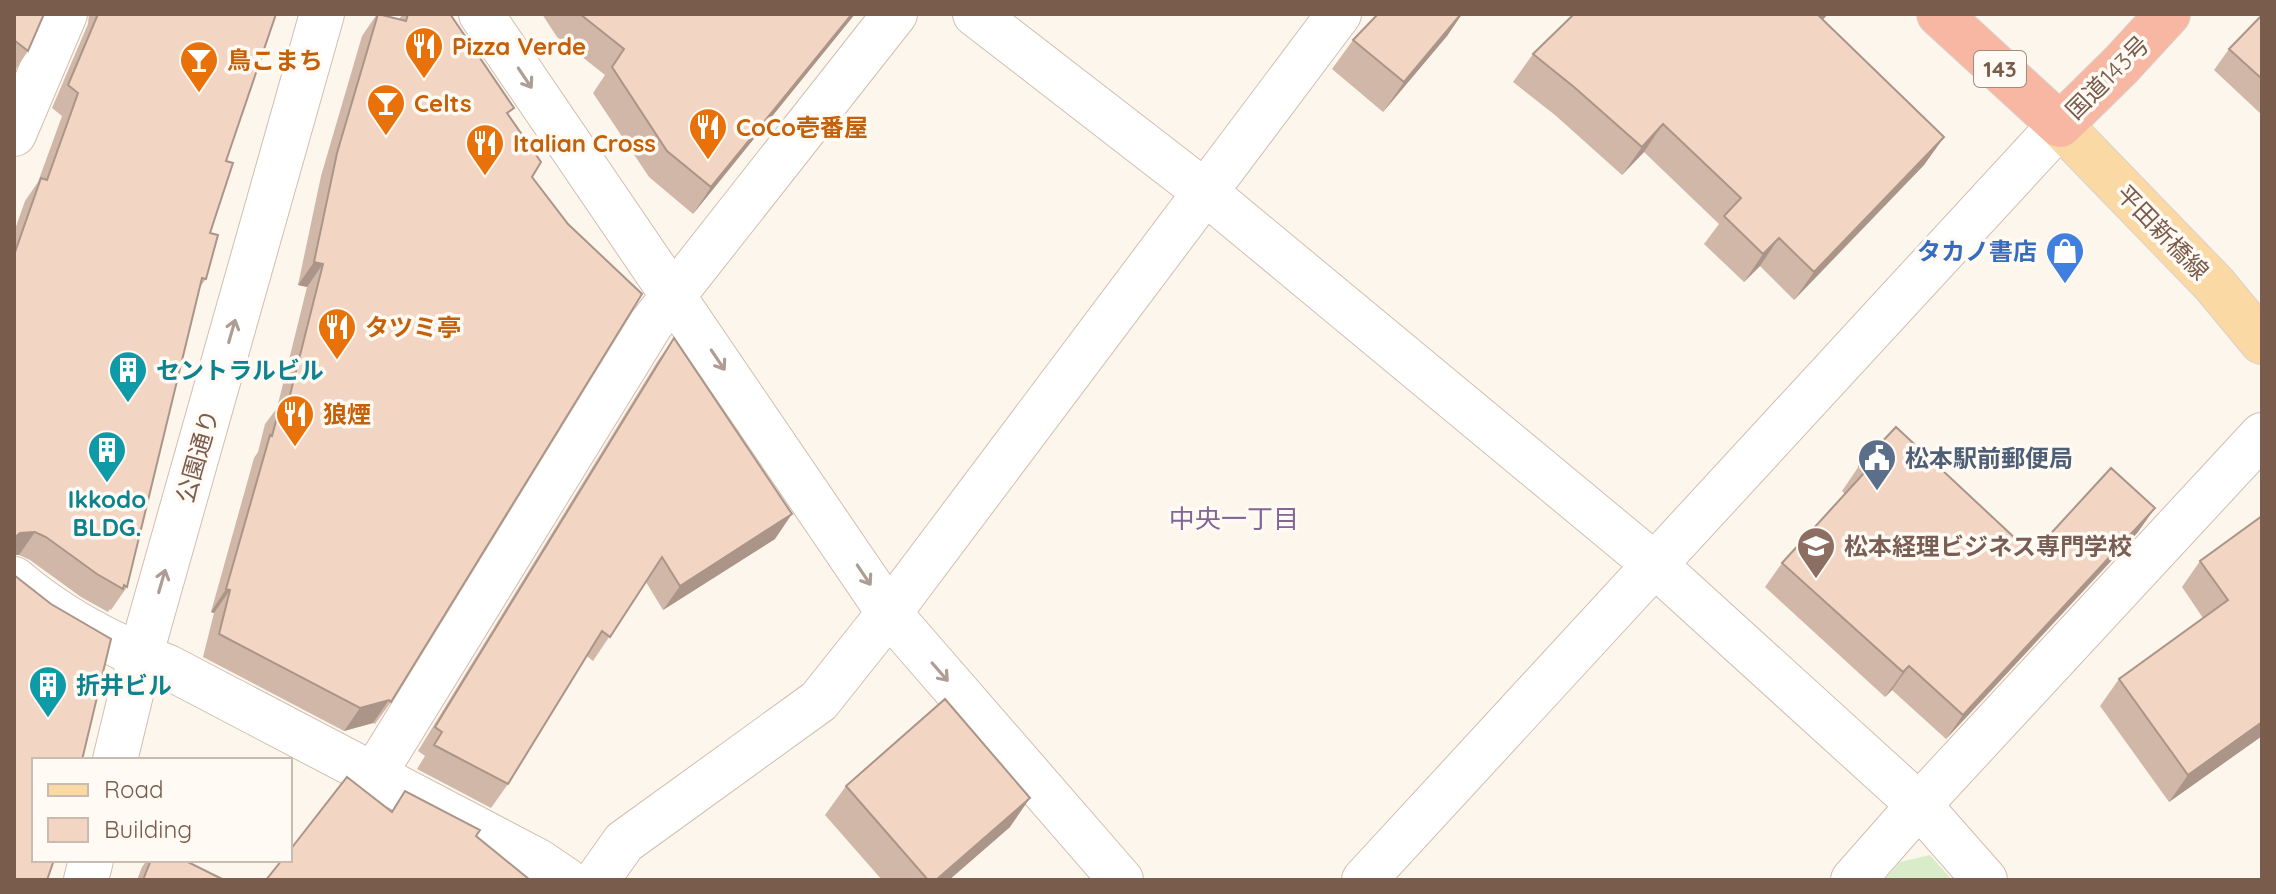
<svg xmlns="http://www.w3.org/2000/svg" width="2276" height="894" font-family="Quicksand,'Noto Sans JP',sans-serif">
  <rect width="100%" height="100%" fill="#fdf6ec"/>
  <path fill="#d8ecc9" d="M1930,855l22,25h-68l16,-18z"/>
  <g fill="none" stroke-linecap="round" stroke-linejoin="round">
    <g stroke="#d1beb0" stroke-width="46">
      <path id="minor" d="M481,14l408,599 232,267
        M975,14l230,178 450,373 264,240 66,75
        M14,134l51,-120
        M14,579c44,38 99,67 154,88l370,194 28,19
        M115,760l25,-103 182,-643
        M373,776l278,-452 244,-310
        M86,880l5,-20
        M597,880l27,-38 195,-141 70,-88 450,-599
        M1364,880l696,-755
        M1853,880l66,-75 343,-370"/>
    </g>
    <g stroke="#dad1cd" stroke-width="46">
      <path id="major" d="M2060,125l154,159 48,58"/>
    </g>
    <g stroke="#dad1cd" stroke-width="46">
      <path id="highway" d="M1939,14l121,111 61,-60 47,-51"/>
    </g>
    <use href="#minor" stroke="#fff" stroke-width="44"/>
    <use href="#major" stroke="#fbd9a5" stroke-width="44"/>
    <use href="#highway" stroke="#f7b7a3" stroke-width="44"/>
  </g>
  <path fill="#d1b7a8" d="M14,14l14,37 -14,21z
    M89,14h187l-50,147 -16,72 -4,46 -7,9 -72,299 -16,23 -1,-1 -2,3 -27,-15 -51,-37 -11,-5h-5v-323l11,-31 13,-19 24,-66 -10,-8 36,-84z
    M377,14l22,5 4,-5h47l59,101 23,62 -141,525 -16,22 -2,-1 -29,8 -141,-74 11,-44 -3,-1 43,-154 4,-6 7,-28 12,-16 30,-121 -9,-2 23,-109 41,-140z
    M542,14h313l-162,200 -44,-37 -56,-84 12,-18 -48,-38z
    M1378,14h84l-15,22 -64,76 -51,-43 21,-29z
    M1574,14h254l-5,6 121,117 -20,28 -130,135 -34,-34 -16,16 -40,-38 15,-20 -75,-72 -22,23 -67,-60 -42,-33 20,-28z
    M2262,15v100l-48,-45 15,-21z
    M674,338l101,201 -112,71 -17,-28 -53,79 -6,-5 -79,128 -17,24 -74,-39 8,-13 -7,-5 239,-389z
    M1859,466l173,88 106,-22 -192,207 -54,-49 -7,7 -120,-110 17,-24 63,-69 -3,-3z
    M2262,516v220l-93,66 -69,-96 19,-27 84,-61 -21,-31 18,-26z
    M846,786l164,41 -61,53h-67l-57,-65z
    M147,860h37l40,20h-87l5,-13z"/>
  <path fill="#aa9588" d="M852,14h3l-162,200 18,-27z
    M1461,14h1l-15,22 -64,76 21,-30z
    M1821,14h7l-29,30z
    M1663,124l-19,28 -22,23 20,-28z
    M1944,137l-20,28 -130,135 20,-28z
    M1779,238l-19,28 -16,16 19,-28z
    M314,262l9,2 -16,23 -9,-2z
    M2155,508l-17,24 -192,207 17,-24z
    M792,514l-17,25 -112,71 17,-24z
    M35,532l-16,23h-5v-17l6,-5z
    M226,589l4,1 -16,23 -3,-1z
    M1909,666l-17,24 -7,7 18,-25z
    M389,700l-16,23 -29,8 16,-23z
    M2262,722v14l-93,66 19,-27z
    M1030,798l-20,29 -61,53h-13z"/>
  <path fill="#f3d5c3" stroke="#aa9588" stroke-width="2" d="M14,14h30l-16,37 -14,-11z
    M98,14h178l-50,147 7,2 -23,70 8,2 -12,44 -4,-1 -75,309 -3,-2 -1,4 -26,-15 -51,-37 -11,-5 -15,1 -6,5v-283l27,-77 6,2 31,-87 -10,-8z
    M378,14l28,7 2,-7h42l64,94 -7,5 34,49 -9,15 36,47 74,70 -251,408 -2,-2 -29,8 -141,-74 11,-44 -4,-1 44,-154 2,1 9,-34 7,1 35,-139 -9,-2 23,-109z
    M580,14h272l-141,173 -44,-36 -55,-84 12,-18z
    M1378,14h83l-57,68 -51,-42z
    M1574,14h247l-2,2 125,121 -130,135 -35,-34 -16,16 -39,-38 17,-18 -78,-74 -21,23 -68,-60 -41,-33z
    M2262,15v64l-33,-30z
    M674,338l118,176 -112,72 -18,-29 -52,80 -8,-6 -94,153 -74,-39 8,-13 -7,-5z
    M1896,427l136,127 79,-86 44,40 -192,207 -54,-49 -6,6 -121,-109 83,-91 -6,-6z
    M2262,516v206l-74,53 -69,-96 109,-79 -28,-39z
    M14,575l37,29 60,35 -29,121h-48v100h20l-7,20h-33z
    M945,699l85,99 -94,82h-8l-82,-94z
    M347,777l45,35 13,-21 75,39 -4,6 54,44h-264l16,-20h8v-10z
    M151,860h33l40,20h-81z"/>
  <defs><path id="oneway-shaft" d="M-6 0H5M1.5-3L5.5 0L1.5 3" fill="none" stroke-width="1.6" stroke-linecap="round" stroke-linejoin="round" transform="scale(2)"/></defs>
  <g stroke="#af9d94">
    <use href="#oneway-shaft" transform="translate(525 78) rotate(56)"/>
    <use href="#oneway-shaft" transform="translate(232 331) rotate(-74)"/>
    <use href="#oneway-shaft" transform="translate(718 360) rotate(56)"/>
    <use href="#oneway-shaft" transform="translate(864 575) rotate(56)"/>
    <use href="#oneway-shaft" transform="translate(162 581) rotate(-74)"/>
    <use href="#oneway-shaft" transform="translate(940 672) rotate(49)"/>
  </g>
  <defs>
    <g id="restaurant-pin" transform="scale(2)"><path d="M0 17L-7.5 6A9.5 9.5 0 1 1 7.5 6Z" fill="#e8710a" stroke="#fffaf3"/><path d="M-5-6h1v4h1v-4h1v4h1v-4h1v5L-1.5 .5V6h-2V.5L-5-1ZM5-6V6H3V1.5H1.5Q1.5-4 5-6Z" fill="#fff"/></g>
    <g id="bar-pin" transform="scale(2)"><path d="M0 17L-7.5 6A9.5 9.5 0 1 1 7.5 6Z" fill="#e8710a" stroke="#fffaf3"/><path d="M-6-5H6L.8 .8V4.5H3.5V6h-7V4.5H-.8V.8Z" fill="#fff"/></g>
    <g id="shop-pin" transform="scale(2)"><path d="M0 17L-7.5 6A9.5 9.5 0 1 1 7.5 6Z" fill="#3f7fe0" stroke="#fffaf3"/><path d="M-5-2.5h2.3a2.7 3.5 0 0 1 5.4 0H5L5.5 6h-11ZM-1.5-2.5h3a1.5 2.3 0 0 0-3 0Z" fill="#fff"/></g>
    <g id="building-pin" transform="scale(2)"><path d="M0 17L-7.5 6A9.5 9.5 0 1 1 7.5 6Z" fill="#0f9aa8" stroke="#fffaf3"/><path d="M-4-6H4V6H1V3H-1V6H-4ZM-2.5-4.3h1.7v1.8h-1.7ZM.8-4.3h1.7v1.8H.8ZM-2.5-1h1.7V.8h-1.7ZM.8-1h1.7V.8H.8Z" fill="#fff"/></g>
    <g id="civic-pin" transform="scale(2)"><path d="M0 17L-7.5 6A9.5 9.5 0 1 1 7.5 6Z" fill="#5c6f8a" stroke="#fffaf3"/><path d="M-.6-6.5H3V-4.5H.6V-3L4-1V1h2V6H-6V1h2V-1L-.6-3ZM-1.2 2.5V6h2.4V2.5Z" fill="#fff"/></g>
    <g id="university-pin" transform="scale(2)"><path d="M0 17L-7.5 6A9.5 9.5 0 1 1 7.5 6Z" fill="#8d6e63" stroke="#fffaf3"/><path d="M0-5L7-2L0 1L-7-2ZM-4 1L0 2.5L4 1V4Q0 6-4 4Z" fill="#fff"/></g>
  </defs>
  <g fill-rule="evenodd">
    <use href="#restaurant-pin" x="424" y="46"/>
    <use href="#bar-pin" x="199" y="60"/>
    <use href="#bar-pin" x="386" y="103"/>
    <use href="#restaurant-pin" x="708" y="127"/>
    <use href="#restaurant-pin" x="485" y="143"/>
    <use href="#shop-pin" x="2065" y="251"/>
    <use href="#restaurant-pin" x="337" y="327"/>
    <use href="#building-pin" x="128" y="370"/>
    <use href="#restaurant-pin" x="295" y="414"/>
    <use href="#building-pin" x="107" y="450"/>
    <use href="#civic-pin" x="1877" y="458"/>
    <use href="#university-pin" x="1816" y="546"/>
    <use href="#building-pin" x="48" y="685"/>
  </g>
  <g text-anchor="middle" dominant-baseline="central" stroke-width="7" stroke-linejoin="round" paint-order="stroke">
    <rect fill="#fffaf3" stroke="#a28b7f" stroke-width="2" x="1974" y="51" width="52" height="36" rx="6"/>
    <g font-size="22" font-weight="bold" fill="#7a5c4d">
      <text x="2000" y="69">143</text>
    </g>
    <g font-size="24" font-weight="bold" fill="#c56008" stroke="#fffaf3" text-anchor="start">
      <text x="452" y="46">Pizza Verde</text>
      <text x="227" y="60">鳥こまち</text>
      <text x="414" y="103">Celts</text>
      <text x="736" y="127">CoCo壱番屋</text>
      <text x="513" y="143">Italian Cross</text>
      <text x="365" y="327">タツミ亭</text>
      <text x="323" y="414">狼煙</text>
    </g>
    <g font-size="24" fill="#7a5c4d" stroke="#fffaf3">
      <text transform="translate(2107 77) rotate(-45)">国道143号</text>
      <text transform="translate(2163 232) rotate(46)">平田新橋線</text>
      <text transform="translate(197 456) rotate(-74)">公園通り</text>
    </g>
    <g font-size="24" font-weight="bold" fill="#366cbe" stroke="#fffaf3" text-anchor="end">
      <text x="2037" y="251">タカノ書店</text>
    </g>
    <g font-size="24" font-weight="bold" fill="#0d838f" stroke="#fffaf3" text-anchor="start">
      <text x="156" y="370">セントラルビル</text>
      <text x="107" y="499" text-anchor="middle">Ikkodo<tspan x="107" dy="28">BLDG.</tspan></text>
      <text x="76" y="685">折井ビル</text>
    </g>
    <g font-size="24" font-weight="bold" fill="#4e5e75" stroke="#fffaf3" text-anchor="start">
      <text x="1905" y="458">松本駅前郵便局</text>
    </g>
    <g font-size="24" font-weight="bold" fill="#785e54" stroke="#fffaf3" text-anchor="start">
      <text x="1844" y="546">松本経理ビジネス専門学校</text>
    </g>
    <g font-size="26" fill="#846695" stroke="#fffaf3">
      <text x="1234" y="518">中央一丁目</text>
    </g>
  </g>
  <rect width="2276" height="894" fill="none" stroke="#7a5c4d" stroke-width="32"/>
  <rect x="32" y="758" width="260" height="104" fill="#fffaf3" stroke="#cabbb1" stroke-width="2"/>
  <rect x="48" y="784" width="40" height="12" fill="#fbd9a5" stroke="#cabbb1" stroke-width="2"/>
  <text x="104" y="798" font-size="24" fill="#7a5c4d">Road</text>
  <rect x="48" y="818" width="40" height="24" fill="#f3d5c3" stroke="#cabbb1" stroke-width="2"/>
  <text x="104" y="838" font-size="24" fill="#7a5c4d">Building</text>
</svg>
